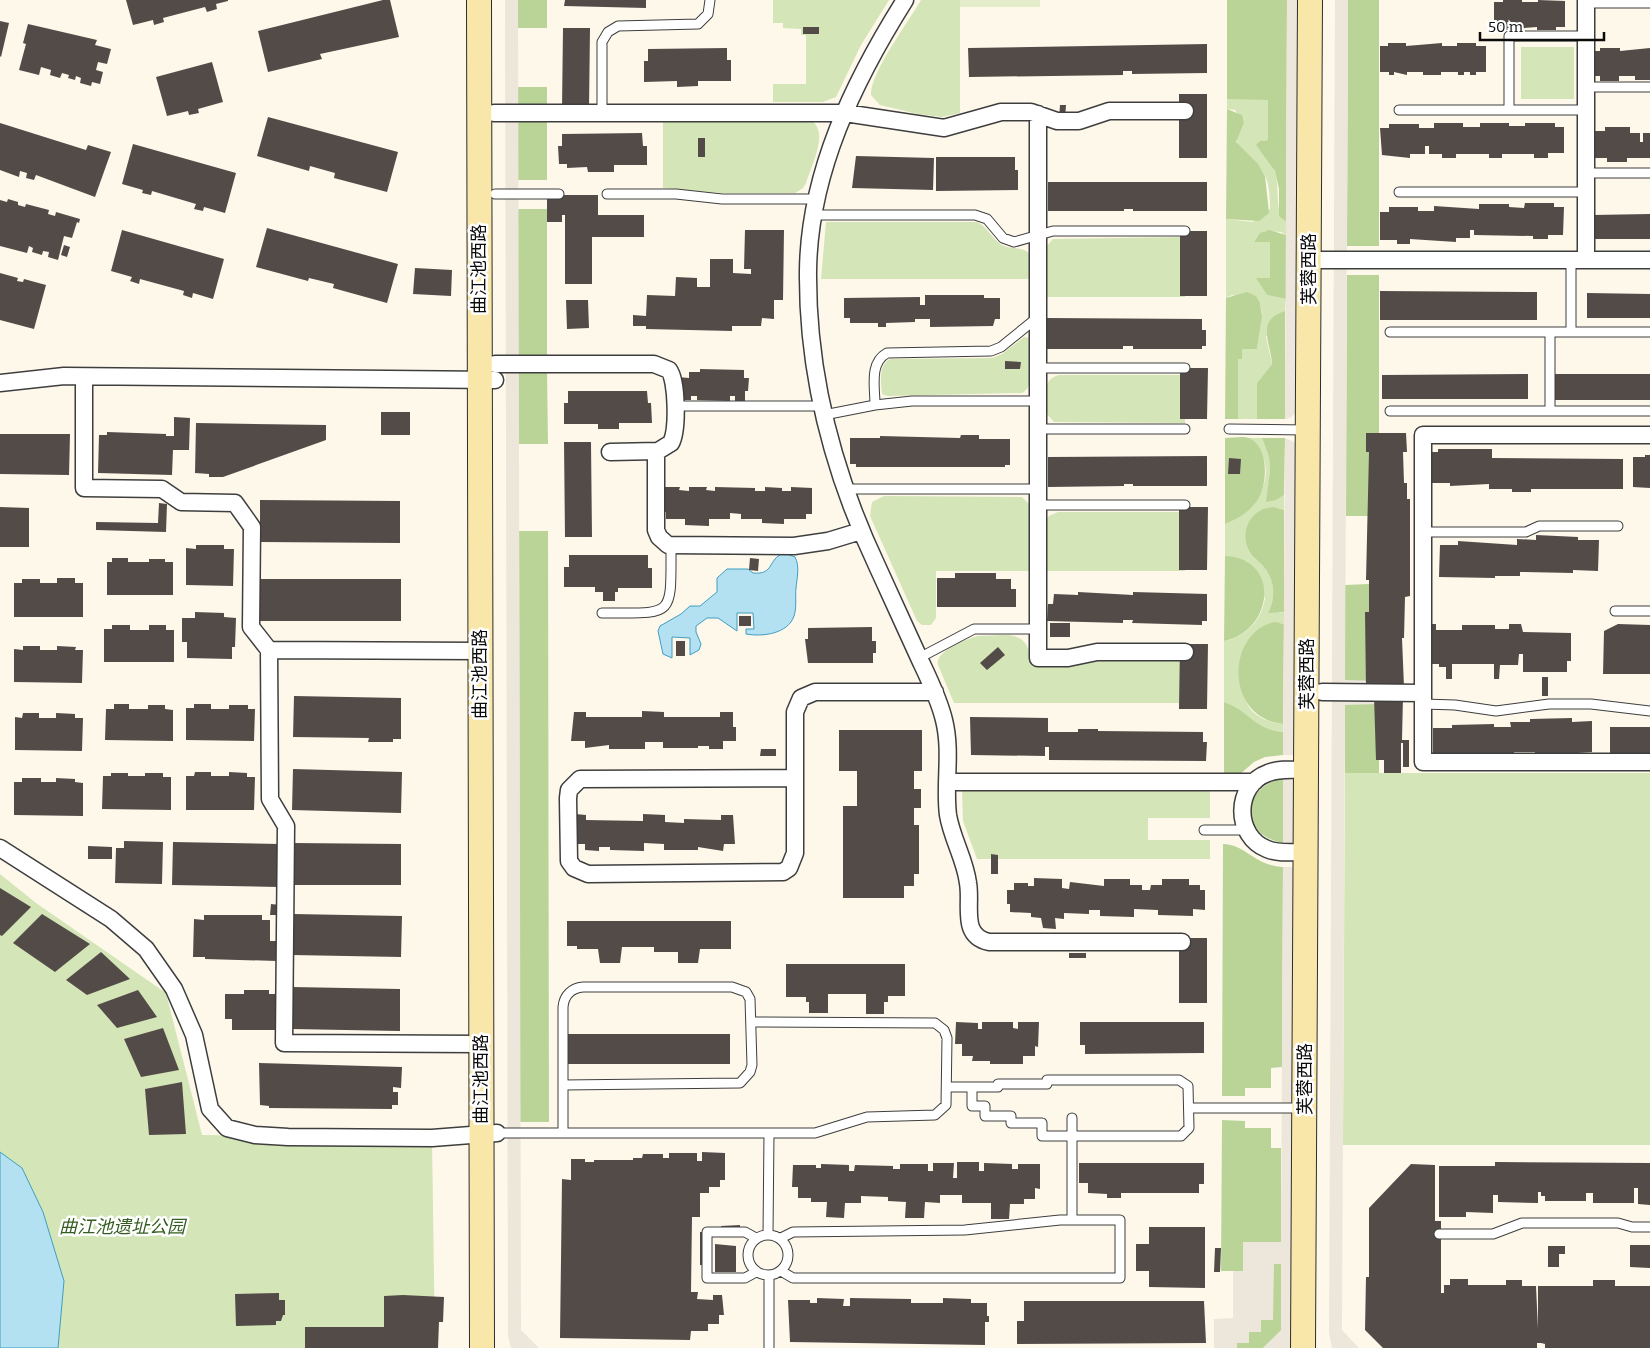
<svg xmlns="http://www.w3.org/2000/svg" width="1650" height="1348" font-family="Bitter,'Noto Sans SC',serif">
  <rect width="100%" height="100%" fill="#fef8eb"/>
  <path fill="#d4e5b7" d="M773,0h116l-28,45 -25,52 -13,5h-50v-18h33v-49h-5v-6l-18,-1v-5h-10z
    M921,0h39v113l-18,4 -24,-3 -38,-9 -9,-10c-1,-22 38,-74 50,-95z
    M1521,47h53v52h-53z
    M1227,99h41v41h-4l-5,9c7,7 13,13 16,23 5,14 -1,43 11,50v13l-5,-3 -17,-1 -10,10 16,1v36h-13l10,17 19,4 -1,12 -9,4 -10,22 6,27 -15,19v36h-19v-60l4,-10h15l5,-36 -2,-10 -28,-8 -6,3v-79l27,3 17,-13c0,-42 -9,-37 -33,-64v-7l7,-15 -9,-13 -8,-1z
    M663,119l149,2c17,12 -1,45 -6,62l-3,5 -8,5h-74l-58,-5z
    M826,222h151c11,5 15,17 25,23 9,5 19,1 27,8l2,26h-210z
    M1185,237v60h-140l1,-50 7,-8z
    M1024,337l6,1c0,16 8,46 -8,55l-135,3 -5,-2c-1,-12 -4,-28 8,-35l102,-1 10,-4z
    M1059,375h126v48l-131,-1 -9,-10c0,-15 -4,-32 14,-37z
    M1248,438h14l7,19 1,14 -3,30 17,-6v15l-10,-3 -26,17c-1,9 -3,19 1,28 4,6 10,9 14,14 11,11 12,27 8,41l9,6 4,-1v12l-4,-1 -40,46c1,32 9,51 43,55v8c-30,-3 -34,-22 -59,-30v-61c22,-4 38,-21 41,-43l-17,-36 -23,-6v-32c35,-15 59,-57 23,-86z
    M884,496l138,1 8,8 1,66h-95v47l-5,7h-9l-5,-4 -47,-105 2,-14z
    M1058,512h127v59h-140l1,-50 3,-5z
    M977,636c31,0 51,-9 55,29h39l21,-5 93,-1v44h-231l-16,-38c-3,-14 27,-25 39,-29z
    M1345,773h305v372h-307z
    M962,789h248v29h-62v22h62v19h-233l-14,-38z
    M0,874l36,29 130,90 36,142 230,3 3,210h-435z"/>
  <path fill="#bad498" d="M518,0h29v28h-29z
    M1227,0h60l-1,222 -7,-6v-27l-4,-18 -19,-26 4,-4 8,-1v-40l-41,-1z
    M1348,0h31v246h-32z
    M518,87h29v17h-29z
    M1227,109l15,6 2,8 -8,19 22,22 7,12 4,37 -10,8 -33,-2z
    M518,117h29v63h-29z
    M518,209h29v147h-29z
    M1269,230l17,5v64l-19,-4 -11,-17h14v-36h-16l6,-9z
    M1347,275h32v406h-34v-96l24,-1v-68h-23z
    M1247,292l9,4 4,7 2,13 -5,33h-15v10h-4v60h-13l1,-121z
    M1285,311v108h-28v-36l15,-19c-1,-20 -17,-44 13,-53z
    M518,369h29l1,75h-29z
    M1225,438c7,0 18,-2 24,0 21,9 19,49 7,64 -8,11 -19,17 -31,22z
    M1262,438h23l-1,57 -8,5 -10,2 4,-31 -1,-14z
    M1274,507l10,3v102l-16,1c8,-15 7,-34 -5,-47 -5,-6 -12,-9 -15,-17 -8,-21 4,-41 26,-42z
    M519,531h29l1,591h-29z
    M1225,556c56,2 49,75 -1,85z
    M1275,622l9,2 -1,100c-60,-7 -56,-93 -8,-102z
    M1224,702c25,8 29,27 59,30v23l-18,2 -11,5 -15,13 -15,3z
    M1345,704h34v69h-34z
    M1283,778v65c-44,-8 -43,-55 0,-65z
    M1223,844c24,1 32,22 60,23l-1,200 -11,1v20h-26v8h-23z
    M1222,1120l23,1v7h26v20h10v94l-38,29h-22z
    M1273,1264h8v67l-18,17h-26v-5h12v-11l12,-12h12z"/>
  <path fill="#e4edc9" d="M960,0h80v7h-80z"/>
  <path fill="#ece6db" d="M505,0h13l3,1330 18,18h-28l-3,-12z
    M1287,0h13l-3,411 -7,7 -5,1z
    M1335,0h13l-3,680 34,1v23l-34,1 -3,625 17,18h-27l-3,-15z
    M1285,438l9,4 3,4 -1,309h-13z
    M1283,778h13v65h-13z
    M1283,867h13l-4,477 -1,4h-28l18,-18v-66h-7l-1,56h-12v12h-12v11h-12v5h-23v-29l19,-1v-47h10v-29h38z"/>
  <path fill="#b3e1f1" stroke="#409dc2" d="M784,553l11,4c5,9 2,21 1,31 -1,9 1,19 -2,28 -6,18 -32,21 -48,18v-5h8l-1,-16h-16v18l-19,-13h-11l-11,8v6l5,12 -2,6 -9,5v-17l-18,-1v21l-9,-4 -5,-23 2,-5 21,-12 9,-8h10l17,-14v-14l10,-9h21l5,4c22,2 14,-14 31,-20z
    M0,1152l22,16 21,44 21,69 -6,67h-58z"/>
  <path fill="#534b48" d="M126,0h102v1l-12,3 1,5 -10,3 -2,-5 -42,11 1,4 -10,3 -1,-5 -20,5z
    M383,0h7l9,37 -79,17 2,5 -54,13 -10,-41z
    M565,0h81v8l-82,-2z
    M1503,0h19v2h16v-2l27,1v26h-9v3h-19v-3l-35,3v-4h-8v-24h9z
    M0,21l9,2 -8,34 -1,-1z
    M28,24l69,16 -2,5 16,4 -4,15 -9,-2 -2,8 7,2 -3,12 -8,-2 -1,4 -11,-3 1,-5 -5,-2 -1,4 -7,-2 1,-3 -7,-2 -2,5 -10,-3 1,-5 -10,-3 -2,8 -20,-5 7,-26 -3,-1z
    M803,27h16v7h-16z
    M563,28h27l-1,81 -27,-1z
    M1388,43h18v3l36,-3v3h15v-3h19v3h10v26h-10v3h-6v-3h-6v3h-6v-3h-17v3h-18v-3h-16v3l-13,-3v3h-5v-3h-9v-26h8z
    M1207,44v29l-75,1v-3h-9v4l-154,2 -1,-29z
    M727,48v12h4v21h-33v5l-21,1v-6l-33,1v-21h4v-12z
    M1600,48h20v3l30,-3v32h-15v-4h-16v5h-19v-5h-8v-25h8z
    M212,62l11,40 -25,7 1,4 -10,2 -1,-4 -21,5 -11,-39z
    M1179,94h28v64h-28z
    M1060,105h6l-1,14h-6z
    M268,117l130,35 -11,40 -53,-14 1,-5 -25,-7 -1,5 -52,-15z
    M0,123l86,27 2,-5 23,7 -16,45 -59,-22 -2,5 -8,-2 1,-5 -7,-2 -1,6 -19,-7z
    M1434,123h29v4h17v-4h29v3h16v-3h30v4h9v26h-16v5h-14v-4h-32v4h-13v-4h-33v4h-14v-4h-13v-8h-4v8h-15v4l-28,-3 -2,-27h9v-4h30v4h15z
    M1605,127h25v6h10v9h3v-9h7v25h-23v4h-20v-4h-15v-15h3v-12h10z
    M642,133l1,13h4v19h-33v7h-26l-1,-5 -20,1v-4h-8l-1,-18h4v-12z
    M698,138h7v19h-7z
    M133,144l103,29 -11,40 -21,-6 -1,4 -9,-2 2,-5 -44,-13 -1,4 -9,-2 1,-3 -21,-6z
    M856,156l78,2 -1,32 -81,-2z
    M936,157h79v13h3v20l-82,1z
    M1048,182h159v29h-74v-2h-9v2h-76z
    M547,195h51v20h46v22h-52v47h-27v-69h-3v7h-15z
    M8,199l10,3v3l7,2 1,-3 23,6 -1,4 7,2 1,-4 24,7 -1,4 -2,-1 -5,16 -8,-2 -6,24 -10,-3 1,-5 -6,-1 -1,4 -10,-3 1,-4 -4,-2 -2,7 -27,-7v-46l7,2z
    M1525,203h29v4h10l-1,28h-15v4h-15v-3l-59,-1v-5h-4v8h-14v4l-46,-3v5h-13v-4h-17v-28h9v-5h29v4h16v-5l45,3v-5h30v3l15,1z
    M1650,214v25h-58v-24z
    M267,228l131,36 -11,39 -54,-15 1,-4 -25,-6 -1,3 -52,-14z
    M122,230l102,29 -11,40 -20,-6 -1,5 -9,-3 1,-4 -44,-12 -1,5 -9,-3 2,-4 -21,-6z
    M745,230h39l-1,70h-9v19l-12,-1 -1,8h-29v5l-86,-2v-3h-13v-11l13,1 1,-21 28,1 1,-19 21,1v9h13v-28h23v14l18,1v-5h-7z
    M1180,231h27v65h-27z
    M64,245l6,2 -3,10 -6,-2z
    M415,268l37,2 -1,26 -38,-2z
    M0,273l18,5 -1,3 6,1 1,-3 22,6 -12,44 -34,-9z
    M1380,291l157,1v28h-157z
    M1587,293l63,1v24h-63z
    M925,295h59v3h16v21h-5l-2,7 -63,1v-8h-15v3l-29,1v4h-8v-4h-28v-5h-6v-20l76,-1v8h5z
    M566,300h22l1,28 -22,1z
    M1047,318l155,1v11h4v16h-4v3h-69v-3h-10v3h-76z
    M1005,361l16,1 -1,7h-15z
    M1180,368h28l-1,51h-27z
    M700,369l44,1v8h5l-1,13h-3v10h-10v-5h-5v5l-33,-1v-4h-6v4h-9l-4,-23 11,1v-6h11z
    M1528,374v25h-146v-24z
    M1550,374h100v26h-100z
    M568,391h79l1,12h3l1,20h-33v6h-21v-5h-34v-21h4z
    M381,412h29v23h-29z
    M174,417l16,1 -1,32h-16l-1,25 -74,-2 1,-38h8v-3l59,2v2h8z
    M196,423l130,2v15l-103,37h-14v-3l-14,-1z
    M1366,433h40l1,19h-4l1,31h3v16h3v97l-5,1 -1,41h-2l2,49 -38,3 -1,-78h4v-32h-3l3,-128h-3z
    M0,434h70l-1,41 -69,-1z
    M961,435h18v4h31v26h-5v2h-149v-3h-6v-26h30v-2l80,2z
    M564,442h27l1,95h-27z
    M1438,449h54v9l131,1v30h-92v3h-19v-3h-23v-5l-39,2v-3h-23l1,-31h10z
    M1645,455h5v33l-17,-1v-30h12z
    M1207,456v30h-74v-2h-9v2l-76,1v-30z
    M1229,458l12,1 -1,15h-12z
    M660,487h20l-1,3 10,1v-4h18l-1,3 9,1v-4l40,1v3h10v-4l17,1v3h9v-4l21,1v26h-6v5h-22v5l-22,-1v-4h-21v-5l-11,-1v6h-21v7l-24,-1v-6h-19v-7h-7z
    M260,500l140,1v42l-140,-1z
    M159,503l8,1 -1,28 -70,-2v-8l62,1z
    M0,507l29,1v39h-29z
    M1179,507h29l-1,63h-28z
    M1536,535l42,2v3h21l-1,31 -25,-1v3l-53,-1v4h-25v2l-56,-1 1,-32h18v-4l59,4v-6l19,1z
    M196,545h28v4h10l-1,37 -47,-1v-37l10,1z
    M569,555h79v13h4v20h-34v4h-3v9h-12v-9h-8v-5h-31v-20h5z
    M112,558h16v4h21v-3h16v3h8v33h-66v-33h5z
    M750,558l9,1 -1,12 -9,-1z
    M955,573h41v6h15v10h5v18h-79v-29h18z
    M57,578h18v5h8v34h-69v-34h8v-4h18v4h17z
    M258,579h143v42h-142z
    M1078,592l55,3v-3l74,2v27h-5v4l-70,-2 1,-3h-10v3l-76,-2 1,-17h5l1,-10 24,1z
    M195,612l29,1v4l12,1 -1,29h-3v12l-45,-1v-16h-5v-24h13z
    M739,616h12v10h-12z
    M1050,623h20v14h-20z
    M1425,624h11v6h26v-5h33v4h14v-5h12l2,8 48,1v28h-4v11h-44v-18h-4l-1,11h-18l-1,14h-5v-15h-42v15h-6v-12h-7v-3h-11z
    M1618,624l32,1v49h-47l1,-43z
    M112,625h18v5h19v-5h17v5h8v32h-70v-33h8z
    M872,627v14h4v12h-3v10h-65l-3,-24h3v-11z
    M676,641h9v15h-9z
    M1180,644h28l-1,65h-28z
    M23,646h17v4h17v-4l19,1 -1,3h8l-1,33 -68,-1v-33l9,1z
    M998,647l7,8 -18,15 -7,-7z
    M1542,677h6v19h-6z
    M294,696l107,2v41h-8v3h-25l1,-4 -76,-1z
    M1374,696h29l-1,44h7v27h-6v-24h-2v30h-17v-13h-8z
    M114,704h15v5h19v-4h17v4l8,1v31l-68,-1 1,-31h8z
    M194,704h17v5h18v-4h19v4h7l-1,32 -68,-1v-32h8z
    M642,711l22,1v5h56v-5h13v15h3v14h-13v8h-14v-3h-11v2h-35v-6h-18v7h-36v-4l-24,3v-7h-14l3,-29h12v5h56z
    M23,713h16v5h17v-5l19,1v4h8l-1,33 -67,-1v-33l7,1z
    M970,717l78,1v14h30v-3h20v2l105,1v10h4l-1,19 -157,-1v-13h-4v9l-74,-1z
    M1572,718v4l20,-1v31l-57,4v-4h-21v7l-81,-1v-30h19v-3l42,-1v3h17l-1,-5h20v-3z
    M1610,727h40v44h-3v-13h-37z
    M839,730h83v41h-8v18h7v19h-7v17h5v49h-5v12h-10v12h-61v-92h14v-35h-18z
    M761,749h15v7h-16z
    M293,769l109,3 -1,41 -109,-3z
    M195,772h16v4h18v-4l18,1v4h8l-1,33h-68v-34h8z
    M111,773h17v3h17v-3h18v4h8v33l-69,-1 1,-33h8z
    M22,778h19v4h15v-4l19,1v3l8,1v33l-69,-1v-33h8z
    M575,814l11,1v5l57,1v-7l22,1v7l19,1v-4l37,1v-5h12l2,29h-11l-1,7 -25,-4v3h-34v-6l-20,-1v8l-34,-1v-3h-11v4l-14,-1v-6h-14z
    M124,841l39,1 -1,42 -47,-1 1,-35h8z
    M173,842l107,2 -1,43 -107,-2z
    M292,843l109,1v41h-110z
    M88,846l24,1v12h-24z
    M991,854l7,1v19h-7z
    M1034,878l28,1v9l7,1 1,-7 34,4v-7h26v6h12v5h8l1,-5h11v-6h27v6h11v5h5v20l-12,-1v7l-35,-1v-5l-24,-1v8l-34,-1v-6h-11v4l-25,-1v6l-9,-1 1,11 -13,-1 -2,-10 -10,-1v-4l-21,-1v-8h-3v-14h7v-7h14v3h6z
    M0,888l31,19 -29,29 -2,-1z
    M271,904l9,1 -1,10h-9z
    M42,914l48,30 -35,28 -42,-29z
    M293,914l109,2 -1,41 -109,-2z
    M204,915h58v5h8v21h8l-1,20 -72,-2v-2h-12l1,-38 10,1z
    M567,921h164v28h-31l-2,14h-20v-11h-24v-5h-32l-2,16h-20l-2,-14h-21v-3h-10z
    M1179,938h28v65h-28z
    M101,952l29,27 -43,16 -21,-15z
    M1069,953h17v5h-17z
    M786,964h119v32h-17v6h-4v12h-18v-20h-38v19h-19v-11h-3v-5h-20z
    M292,987l108,2v42l-109,-2z
    M138,990l19,27 -40,11 -20,-23z
    M244,990h25v4h10v36h-47v-11h-7v-25h19z
    M956,1022l22,1v6h4v-7h31v6l5,1v-7h21l-1,25 -3,-1v10h-12v8h-33v-3h-18l1,-5h-11v-12h-7z
    M1080,1022h124v31l-119,1v-9h-5z
    M163,1028l16,42 -38,7 -17,-38z
    M567,1034h163v30h-163z
    M259,1063l143,4 -1,21 -8,-1v5h5v13h-6v4l-123,-1v-2l-9,-1z
    M182,1082l4,52 -37,1 -4,-46z
    M702,1152l23,1v27h-5v7h-11v6h-9v24h-8l-1,75h7l-1,7 16,1v-5h9l2,20h-5v9h-11v7h-17l-1,9 -130,-2 2,-159 9,1v-21h14v3h9v-2h39v-2h9l1,-4h20v4h6v-5h28v8h5z
    M957,1162h22v9h5v-8l28,1v5h6v-5h22v25l-5,-1v11h-11v5h-14l-1,15h-18v-16h-29v-8h-22v8l-15,-1 -1,16h-19l1,-16 -18,-1v-4l-27,-1v7h-16l-1,15 -18,-1 1,-15h-16v-4h-13v-11h-6l1,-22h23v3h5v-4l28,1v6h5l1,-6 38,1v3h7v-5h28v7h5v-8h21l-1,15h4z
    M1495,1162l155,1v42l-12,-1v-16h-4v15h-41v-10h-7v8h-41v-5h-4v-4h-3v11l-40,-1v-7h-5v18l-27,-1v5h-27v-51h56z
    M1079,1163h125v21h-5v9h-78v5h-14v-4l-19,-1v-10h-9z
    M1411,1164l24,1v56h6v72h3v-8h6v-6h18v6h38v-5h16v6h14l2,43v-43h55v-6h22v6h35v62h-105v-4l-4,-1h-4v5h-154l-18,-18 1,-53h3v-69z
    M740,1225v5l-19,1v-5z
    M1149,1227h56v61l-56,-1v-16h-13v-27h13z
    M700,1232h2v33h-2z
    M715,1244l21,2v26h-21z
    M1630,1245h20v23l-20,-1z
    M1548,1246h17v8h-6v13h-11z
    M1215,1248h6l-1,24h-6z
    M279,1293v7h6v15h-2l-2,6h-5v4l-40,1 -1,-32z
    M403,1295l41,2 -1,25h-4l-1,26h-133v-21h79v-31z
    M817,1298l27,1 -1,7h7v-8l61,1v4h32v-5l28,1v4h16v13h2v6h-4v23l-195,-3 -2,-42h22v3h7z
    M1024,1301h180l2,42 -189,1v-23h7z"/>
  <g fill="none" stroke-linecap="round" stroke-linejoin="round">
    <g stroke="#3e3e3e" stroke-width="11">
      <path id="lane" d="M1586,3h64
        M1586,87h64
        M1399,110h187
        M1509,110v-74h77
        M602,113v-71l6,-10 10,-6 80,-2 10,-10 2,-14
        M1586,173h64
        M1399,192h187
        M495,194h64
        M607,194h69l46,5h95
        M814,215h161l12,4 16,19 11,4 39,-11h132
        M1571,260v72h79
        M1390,332h181
        M1550,332v79
        M1038,368h147
        M875,405c0,-18 -6,-42 12,-52l104,-2 10,-4 37,-30
        M674,406h148
        M1390,411h260
        M824,415l51,-10 37,-4h126
        M1038,429h147
        M1229,429l77,1
        M844,489h194
        M1038,505h147
        M1423,532h103l13,-6h79
        M1615,611h35
        M602,613c73,0 69,6 69,-68
        M919,658l55,-29h64
        M1423,704l32,1 41,6 53,-7h42l59,7
        M1204,830h42
        M563,1085l177,-2 10,-11 2,-7 -2,-66 -4,-7 -14,-5h-149c-11,1 -19,8 -20,20v126
        M947,1087h25v19h13v10h26v7h31v13h139l8,-8 -1,-42 -9,-6h-132v4h-49v3h-26
        M1189,1108h115
        M1072,1118v102
        M497,1133h318l52,-16 68,-2 11,-10 1,-67 -3,-8 -9,-7 -183,-1
        M768,1234l1,-101
        M1439,1234h54l29,-11h96l14,4h18
        M748 1255a20 20 0 1 1 40 0a20 20 0 1 1-40 0Z
        M756,1238l-11,-6h-38v46h38l11,-6
        M781,1271l12,7h327v-58h-60l-95,10 -172,2 -12,6
        M769,1276v72"/>
    </g>
    <g stroke="#3e3e3e" stroke-width="19">
      <path id="street" d="M905,0c-51,81 -96,173 -97,271 -1,104 26,204 70,297 14,31 28,61 42,92 9,19 19,39 24,60 8,32 0,64 4,95 4,24 17,44 20,68 4,22 -8,53 21,59h193
        M1586,0v260
        M494,113h351l99,15 57,-16h30l26,9h22l30,-10h76
        M1038,114v544h30l29,-6h88
        M1309,260h341
        M495,364h159l15,6c8,11 9,60 2,73l-13,8 -48,1
        M84,377v111l78,1 19,13 54,1 17,24 -1,100 18,23 1,149 16,27 -2,217 197,1
        M0,383l64,-7 431,4
        M1650,435h-227v327h227
        M656,452v78l3,7 9,8 126,1 34,-5 33,-10
        M269,650l211,1
        M1322,692l101,1
        M795,778l-215,1 -11,11 -1,8 1,63 5,7 14,6 195,-2 6,-4 6,-15v-141l6,-14 14,-6h120
        M948,782h306
        M0,848l111,71 35,30 28,40 20,46 16,74 17,19 28,7 33,2 144,1 65,-5
        M1306,852c-13,0 -27,2 -39,-3 -33,-13 -33,-64 1,-76 12,-5 26,-3 38,-3"/>
    </g>
    <g stroke="#2d2d2d" stroke-width="26">
      <path id="secondary" d="M479,0l3,1348
        M1303,1348l7,-1348"/>
    </g>
    <use href="#lane" stroke="#fff" stroke-width="9"/>
    <use href="#street" stroke="#fff" stroke-width="16"/>
    <use href="#secondary" stroke="#f9e7aa" stroke-width="24"/>
  </g>
  <g text-anchor="middle" dominant-baseline="central" stroke-width="5" stroke-linejoin="round" paint-order="stroke">
    <g font-size="18" fill="#0b0b0b" stroke="#fff">
      <text transform="translate(479 269) rotate(-90)">曲江池西路</text>
      <text transform="translate(1309 269) rotate(-90)">芙蓉西路</text>
      <text transform="translate(480 674) rotate(-90)">曲江池西路</text>
      <text transform="translate(1307 674) rotate(-90)">芙蓉西路</text>
      <text transform="translate(481 1079) rotate(-90)">曲江池西路</text>
      <text transform="translate(1305 1079) rotate(-90)">芙蓉西路</text>
    </g>
    <g font-size="18" font-style="italic" fill="#345d21" stroke="#fff">
      <text x="122" y="1227">曲江池遗址公园</text>
    </g>
  </g>
  <path d="M1480 32v8h124v-8" fill="none" stroke="#0b0b0b" stroke-width="2.5"/>
  <text x="1488" y="32" font-size="15" fill="#0b0b0b" stroke="#ffffff" stroke-width="4" paint-order="stroke">50 m</text>
</svg>
